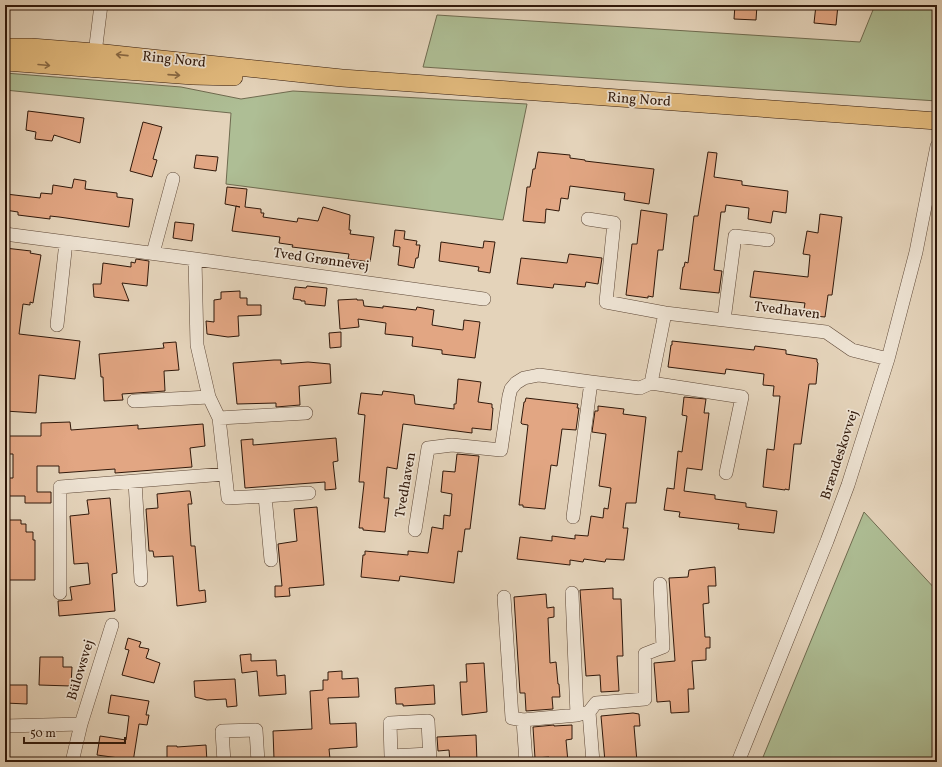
<svg xmlns="http://www.w3.org/2000/svg" width="942" height="767" font-family="Vollkorn,serif">
  <rect width="100%" height="100%" fill="#e4d3ba"/>
  <filter id="stains"><feTurbulence type="fractalNoise" baseFrequency=".005" numOctaves="4"/><feColorMatrix values="0 0 0 0 .2 0 0 0 0 .09 0 0 0 0 .02 0 0 0 .5 -.17"/></filter>
  <radialGradient id="worn" r=".72"><stop offset=".6" stop-color="#630" stop-opacity="0"/><stop offset="1" stop-color="#630" stop-opacity=".3"/></radialGradient>
  <path fill="#aebe95" stroke="#6f6b50" d="M875,5h62v96l-514,-34 14,-52 423,27z
    M5,73l176,14 60,12 52,-8 234,13 -24,116 -277,-36 5,-71 -226,-23z
    M864,512l73,79v171h-176z"/>
  <path fill="#e2a683" stroke="#30180a" d="M735,5h22l-1,15 -22,-1z
    M816,5h22l-2,20 -22,-2z
    M28,111l56,7 -4,25 -26,-8 -2,6 -17,-2 1,-7 -10,-2z
    M143,122l19,5 -9,32 4,1 -5,17 -22,-6z
    M538,152l32,3v3l15,2v1l69,8 -5,35 -25,-4 1,-7 -55,-7 -2,13 -7,-1 -2,13 -13,-2 -1,14 -22,-2 4,-34h3l3,-18h2z
    M708,152l9,1 -3,24 28,4v4l46,6 -2,22 -13,-2 -2,12 -23,-4 1,-11 -23,-3 -1,7h-4l-7,58 8,1 -3,22 -39,-4 3,-22h1l1,-5 3,1 6,-47h4z
    M196,155l22,2 -2,14 -22,-3z
    M74,179l12,2 -1,8 32,4v4l16,2 -4,28 -70,-10 -9,-1v3l-32,-4v-3l-13,-2 1,-16 34,4 1,-5 11,1 1,-9 19,3z
    M227,187l20,2 -2,18 16,2v4h3l-1,4 34,5 1,-4 20,3 5,-14 27,8 -1,15h2l-1,4 24,3 -4,25 -22,-3 1,-5 -57,-7 1,-2 -14,-2 1,-6 -48,-6 4,-25 4,1 -15,-3z
    M641,210l26,4 -4,36h-5l-5,47 -5,-1v2l-22,-3 6,-51h5z
    M820,214l22,3 -10,78h-4l-3,22 -22,-2 2,-12 -55,-6 4,-26 54,6 2,-22 -7,-1 4,-23 11,2z
    M175,222l19,2 -2,17 -19,-3z
    M395,230l10,1 -1,8 13,2 -1,4h4l-2,13h-2l-2,10 -16,-3 2,-18 -7,-1z
    M484,241l11,1 -5,31 -12,-2 1,-4 -40,-6 2,-19 42,6z
    M5,248l26,3 -1,2 11,2 -8,48 -3,-1v3l-7,-1 -4,30 61,7 -5,38 -36,-4 -3,38 -31,-2z
    M569,254l33,4 -4,26 -12,-2 -1,5 -31,-3 -1,4 -36,-4 4,-26 46,5z
    M136,259l13,2 -2,25 -25,-3 7,18 -35,-4 -1,-13h8l2,-21 28,4v-5l4,1z
    M307,286l20,2 -2,18 -20,-2v-3h-4v-1l-8,-1 2,-12 11,1z
    M240,291v7h7v7h14v10l-23,1 1,20 -11,1 -21,-3 -1,-13 8,1v-22l7,-1v-7z
    M357,299v1h6l1,6 19,2v-2l33,4 1,-3 17,3 -2,15 31,5 1,-10 16,2 -5,36 -33,-4v-4l-30,-4 1,-9 -28,-3 1,-11 -28,-4 1,8 -19,2 -2,-29z
    M341,332v15l-11,1 -1,-15z
    M672,341l82,9 1,-4 31,4v4l31,5v3l1,1 -2,21h-7l-8,60h-7l-5,46 -4,-1v1l-22,-3 4,-38 7,1 6,-54h-7l1,-10 -11,-1 1,-11 -38,-5 -1,5 -57,-7 3,-22h1z
    M176,342l3,28 -15,1 1,20 -43,3 1,6 -19,1 -1,-24h-2l-2,-23 65,-6 -1,-5z
    M274,360h7v4l27,-2 22,2 1,19 -32,3 1,19 -24,2v-4l-39,1 -4,-41z
    M458,379l23,3 -3,20 14,2v4h1l-2,22 -19,-2v5l-69,-9 -6,45 -10,-2 -3,31h5l-4,34 -22,-2v-2h-4l5,-44v-2h-5l6,-67 -7,-1 3,-21 21,2 1,-4 31,4 1,9 39,5v-5h2z
    M684,397l22,2 -2,14h5l-7,57 -15,-2 -3,23 31,4v4l31,4v4l31,4 -3,22 -36,-4 1,-5 -60,-7 1,-5 -16,-2 3,-22 7,1 4,-38 4,1 5,-36 -5,-1z
    M526,398l52,6 -1,4h2l-3,22 -14,-1 -5,37 -6,-1 -6,44 -22,-2v-2h-4l9,-80 -6,-1 -1,-1 3,-21h1z
    M598,406l26,3 -1,5 23,3 -10,86h-10l-3,25h5l-4,32 -18,-1 -1,3 -21,-3 -1,3 -13,-2v5l-53,-6 3,-22 32,4v-5l23,3v-4l13,1 3,-20 12,2 1,-10 4,1 3,-21 -12,-2 7,-52 -14,-2 3,-21h3z
    M70,422l1,8 67,-5v4l65,-5 2,22 -15,2 2,19 -77,6v-4l-56,4v-7h-22v26h14v11h-26v-7h-20v-18h8v-24h-8v-18h36v-13z
    M336,438l2,23 -5,1 3,27 -11,1v-8l-80,6 -4,-48 12,-1v6z
    M457,454l22,2 -9,73h-5l-3,23 -4,-1 -4,32 -54,-7 -1,5 -38,-4 2,-22h2v-4l43,4v-4l20,2 4,-26 11,2 1,-14 6,1 2,-22 -11,-2 1,-10 1,-11 12,1z
    M187,491h3l2,13h-4l3,42h4l4,45 6,-1 1,12 -29,4 -4,-50 -19,1 -1,-6h-4l-3,-42 12,-1 -1,-14z
    M110,498l7,75 -5,1 3,37 -56,5 -1,-15 14,-1 -2,-13 20,-3 -2,-21 -14,1 -4,-48 19,-2 -2,-14z
    M317,507l7,78 -35,3 1,8 -15,1v-11h7l-4,-42 19,-3 -3,-32z
    M5,520h16v4h5v8h7v8h2v40h-29l1,-42h-2z
    M715,567l1,19h-8l1,17 -6,1 2,33h5v11h-4v12l-14,1 2,28h-6l1,23 -18,1 -1,-12 -13,1 -3,-39 21,-2 -6,-83 19,-1 1,-7z
    M613,588v11h8l2,57h-6l2,35 -18,1 -1,-17 -14,1 -6,-86z
    M546,594l1,14 7,-1v10l-6,1 2,45 6,-1 2,22h1l1,13h-8l1,12 -27,2 -1,-18h-5l-6,-96z
    M128,638l13,4 -2,5 10,2 -3,9 14,5 -6,20 -32,-8 7,-25 -4,-1z
    M251,654v7l25,-1 1,16 8,-1 1,19 -27,2 -2,-25 -15,2 -2,-18z
    M40,657h23v10h9l-1,19 -32,-1z
    M484,663l3,49 -25,3 -2,-33h7l-1,-18z
    M342,671v8l16,-1 1,19 -31,1 2,26 26,-1 1,24 -28,2 1,10 -18,1 1,2h-24v-4l-15,1 -1,-28 39,-2 -2,-38 13,-1v-10h5v-8z
    M235,679l2,27 -10,1 -1,-8 -19,1 -12,-3 -1,-16z
    M5,685h22v19l-22,-1z
    M434,685l1,19 -32,2v-2h-7l-1,-16z
    M111,695l38,6 -3,14h3l-2,10 -8,-1 -6,38h-14v-4l-22,-3 3,-19 26,4 3,-24 -21,-3z
    M633,713l6,1 1,12h-6l3,36h-32l-4,-46z
    M554,725v1l18,-1v14l-6,1 2,22h-19v-5l-14,1 -2,-31z
    M476,735l1,27h-27l-1,-12 -11,1 -1,-14z
    M206,745l1,17h-40v-16h10v1z"/>
  <g fill="none" stroke-linecap="round" stroke-linejoin="round">
    <g stroke="#5d4736" stroke-width="14">
      <path id="minor" d="M94,61l7,-56
        M588,219l26,4 -8,79 59,11 161,19 26,18 36,9
        M5,234l190,25 289,40
        M153,253l20,-74
        M195,259l2,86 12,52 10,21 9,80 37,-2 6,64
        M724,320l11,-84 33,4
        M57,325l9,-83
        M651,383l91,14 -16,76
        M134,401l75,-4
        M219,418l87,-5
        M135,482l6,98
        M265,496l44,-3
        M573,517l18,-135
        M415,530l13,-82 24,-3 49,5 8,-54 2,-7 5,-6 8,-5 15,-3 52,7 49,6 11,-5 14,-70
        M60,593v-106l165,-13
        M572,593l5,122
        M504,597l8,121 11,2
        M589,712l4,50
        M5,726l76,-2
        M429,754l-38,2 -1,-33 38,-2 2,41
        M72,762l9,-38 31,-99
        M224,762l-2,-31 34,-1 2,32
        M526,762l-3,-42 54,-5 12,-3 7,-9 49,-4v-45l18,-7 -3,-63
        M738,762l89,-221 21,-56 40,-126 28,-107 21,-106"/>
    </g>
    <g stroke="#30180a" stroke-width="18">
      <path id="major" d="M5,47h26l64,5 247,26 595,43
        M5,62l188,14 41,1"/>
    </g>
    <use href="#minor" stroke="#ede2d2" stroke-width="13"/>
    <use href="#major" stroke="#e2ba7d" stroke-width="17"/>
  </g>
  <defs><path id="oneway-shaft" d="M-6 0H5M1.5-3L5.5 0L1.5 3" fill="none" stroke-width="1.6" stroke-linecap="round" stroke-linejoin="round"/></defs>
  <g stroke="#896944">
    <use href="#oneway-shaft" transform="translate(122 55) rotate(-174)"/>
    <use href="#oneway-shaft" transform="translate(44 65) rotate(5)"/>
    <use href="#oneway-shaft" transform="translate(174 75) rotate(4)"/>
  </g>
  <g text-anchor="middle" dominant-baseline="central" stroke-width="3.5" stroke-linejoin="round" paint-order="stroke">
    <g font-size="14" fill="#30180a" stroke="#ede2d2">
      <text transform="translate(174 60) rotate(6)">Ring Nord</text>
      <text transform="translate(639 100) rotate(4)">Ring Nord</text>
      <text transform="translate(321 260) rotate(8)">Tved Grønnevej</text>
      <text transform="translate(787 311) rotate(7)">Tvedhaven</text>
      <text transform="translate(840 455) rotate(-72)">Brændeskovvej</text>
      <text transform="translate(406 485) rotate(-80)">Tvedhaven</text>
      <text transform="translate(81 670) rotate(-73)">Bülowsvej</text>
    </g>
  </g>
  <rect width="942" height="767" fill="none" stroke="#e4d3ba" stroke-width="20"/>
  <rect x="6" y="6" width="930" height="755" fill="none" stroke="#30180a" stroke-width="2"/>
  <rect x="10" y="10" width="922" height="747" fill="none" stroke="#30180a"/>
  <path d="M24 737v6h101v-6" fill="none" stroke="#30180a" stroke-width="2"/>
  <text x="30" y="737" font-size="12" fill="#30180a" stroke="#ede2d2" stroke-width="3" paint-order="stroke">50 m</text>
  <rect width="100%" height="100%" filter="url(#stains)"/>
  <rect width="100%" height="100%" fill="url(#worn)"/>
</svg>
